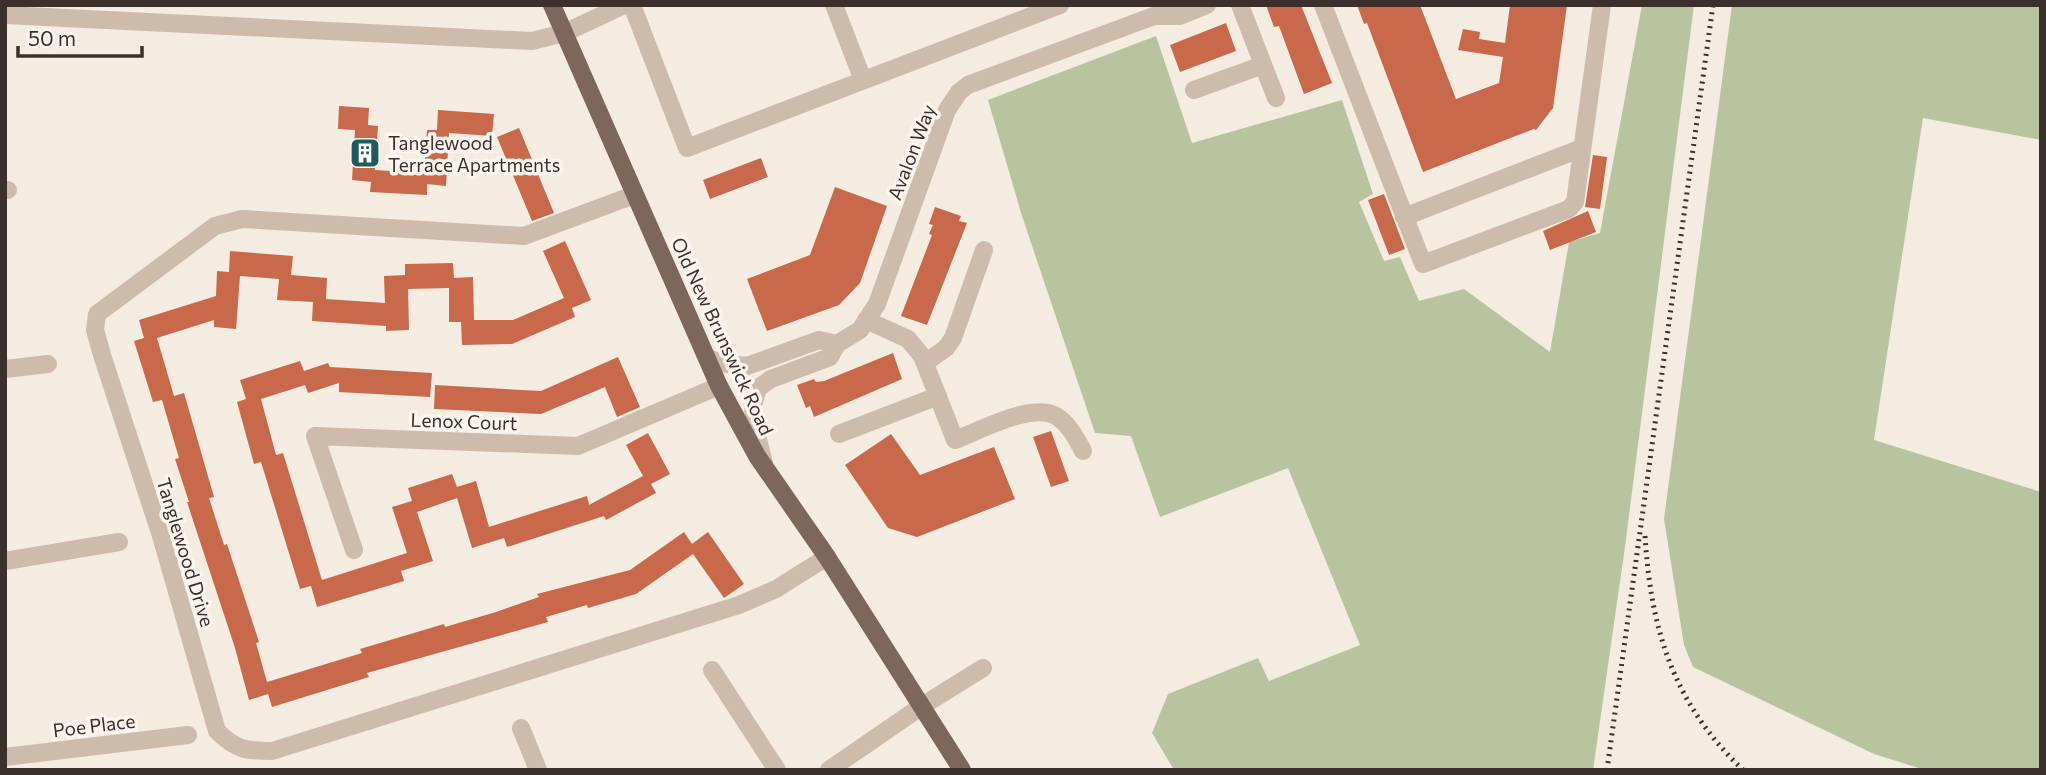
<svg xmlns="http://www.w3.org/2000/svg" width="2046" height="775" font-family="Commissioner,sans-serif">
  <rect width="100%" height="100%" fill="#f4ebe1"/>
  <path fill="#b8c4a0" d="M1642,5h52l-69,542 -32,223h-419l-22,-37 16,-39 90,-36 11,23 91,-36 -72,-177 -128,49 -29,-81 -36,-3 -73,-217 -34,-116 168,-64 36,107 150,-43 31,94 -14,8 25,59 16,-4 19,44 45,-12 86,63 19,-110 31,-9z
    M1732,5h309v135l-118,-22 -49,322 167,52v278h-116l-51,-16 -181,-87 -9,-22 -20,-126z"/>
  <path fill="#c8694b" d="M1266,5h35l31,78 -28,11 -25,-68 -5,1z
    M1357,5h63l36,94 43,-16 4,-26 -45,-7 5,-21 17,3 -1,7 26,4 5,-38h57l-14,103 -17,22 -2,-1 -111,43 -56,-149 -3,1z
    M1226,23l10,28 -56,21 -10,-27z
    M339,106l30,2 -1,17 10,1 -3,44 49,3 3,-43h10l1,-20 56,4 -2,22 -43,-3 -3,53 -19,-2v11l-57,-3 1,-10 -19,-2 3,-50 -17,-1z
    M519,128l35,85 -22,8 -35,-84z
    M1593,155l14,2 -7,52 -15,-2z
    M761,158l7,19 -58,22 -7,-19z
    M835,187l52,19 -27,77 -21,22 -72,26 -20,-52 63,-24z
    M1384,194l21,55 -16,6 -21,-55z
    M935,207l26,9 -2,5 8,2 -40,102 -26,-9 31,-81 -3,-1 4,-9 -4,-1z
    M1588,211l8,21 -46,18 -7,-19z
    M565,241l26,59 -19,8 3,9 -63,27 -50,1 -1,-23h-12v-34l-41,1 1,41 -23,1v-5l-74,-5 1,-19 -36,-2 2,-21 -39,-3 -4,53 -22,-2v-7l-57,18 17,58 10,-3 30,104 -5,1 15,47 3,-1 32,98 -3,1 11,39 95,-29 -2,-4 84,-25 1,3 51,-15 43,-15 -2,-3 93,-24 54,-38 8,12 16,-12 36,52 -20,14 -31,-44 -57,40 -48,14 -1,-3 -41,12 2,5 -181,51 2,4 -97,30 -4,-13 -19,6 -14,-52 -48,-146h2l-14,-43 4,-1 -17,-58 -9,2 -19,-61 10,-3 -5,-18 77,-24 1,-25 12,1 1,-21 63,5 -2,19 36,3 -1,21 59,4 -1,-27 21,-1v-11l48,-1 1,15 19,-1 1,43h39l51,-22 -21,-47z
    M893,353l9,26 -88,38 -4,-11 -4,2 -9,-23 17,-6 2,3 8,-1z
    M618,357l22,50 -23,10 -12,-30 -64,27 -107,-5 1,-24 106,6z
    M300,361l4,10 24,-8 2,4 102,6 -2,24 -91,-5v-9l-31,10 -3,-8 -44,14 15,56 7,-2 39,127 85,-27 -15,-46 20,-6 -4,-13 44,-14 5,13 19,-6 13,46 98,-31 2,9 54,-29 -17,-31 22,-12 22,41 -19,10 5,9 -50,27 -2,-4 -97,31 -3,-9 -32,10 -15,-50 -40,14 16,49 -32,10 3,10 -87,26 -6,-21 -11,3 -39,-127 -7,2 -17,-62 9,-3 -6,-19z
    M1051,431l18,50 -18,6 -18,-50z
    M891,434l29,41 74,-28 21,52 -98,38 -29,-9 -43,-63z"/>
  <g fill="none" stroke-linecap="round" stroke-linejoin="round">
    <path stroke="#cdbbac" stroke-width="18" d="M632,5l55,143 373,-143
      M834,5l29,75
      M1240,5l36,93
      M1323,5l100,259 146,-55 6,-7 27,-197
      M5,15l527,26 32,-8 60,-28
      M1194,90l69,-25
      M5,190h3
      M634,195l-110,41 -282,-17 -27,7 -118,88 -2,16 7,25 59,181 56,195c19,19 29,20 55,20l467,-146 37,-16 51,-32
      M1404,217l178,-69
      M866,320l42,19 14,17 33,84c24,-9 77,-38 101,-24 13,8 20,22 27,35
      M707,358l20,6 20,2 72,-26 18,4
      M925,363l21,-15 7,-10 31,-88
      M5,369l43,-5
      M839,434l99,-38
      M764,463l-10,-39 -1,-19 5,-17 13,-9 59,-22 7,-13 23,-14 17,-26 70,-194 12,-18 9,-7 186,-69h26l27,-11
      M354,550l-39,-114 263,10 141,-60
      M5,561l114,-19
      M712,670l65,100
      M521,728l17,42
      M5,757l183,-22
      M829,770l93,-64 61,-38"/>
    <path stroke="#7d675c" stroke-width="18" d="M552,5l167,381 38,70 70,101 135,213"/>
    <path stroke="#3b302b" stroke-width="5" stroke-dasharray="2 5" stroke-linecap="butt" d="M1645,536c6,94 28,167 98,234
      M1607,770l106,-765"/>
  </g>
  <defs>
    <g id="building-square" transform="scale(1.575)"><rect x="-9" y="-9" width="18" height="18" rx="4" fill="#1f5a5e" stroke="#fbf5ee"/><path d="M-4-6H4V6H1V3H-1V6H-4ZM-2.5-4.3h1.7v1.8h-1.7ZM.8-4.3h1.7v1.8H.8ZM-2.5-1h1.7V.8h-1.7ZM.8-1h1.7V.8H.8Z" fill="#fff"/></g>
  </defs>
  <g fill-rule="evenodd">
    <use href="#building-square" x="365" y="153"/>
  </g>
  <g text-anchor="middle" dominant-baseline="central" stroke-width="7" stroke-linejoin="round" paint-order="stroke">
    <g font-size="19" fill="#3b302b" stroke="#fbf5ee" text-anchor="start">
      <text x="388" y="142">Tanglewood<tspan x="388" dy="22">Terrace Apartments</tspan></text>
    </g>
    <g font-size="19" fill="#3b302b" stroke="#fbf5ee">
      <text transform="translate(911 152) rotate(-69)">Avalon Way</text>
      <text transform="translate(723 336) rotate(65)">Old New Brunswick Road</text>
      <text transform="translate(464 421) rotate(2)">Lenox Court</text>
      <text transform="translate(186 552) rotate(73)">Tanglewood Drive</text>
      <text transform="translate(94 725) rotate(-7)">Poe Place</text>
    </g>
  </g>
  <rect width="2046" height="775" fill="none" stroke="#3b302b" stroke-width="14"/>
  <path d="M18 46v10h124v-10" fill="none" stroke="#3b302b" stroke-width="3.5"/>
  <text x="28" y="46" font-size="21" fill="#3b302b" stroke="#fbf5ee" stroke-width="5" paint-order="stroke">50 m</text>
</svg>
